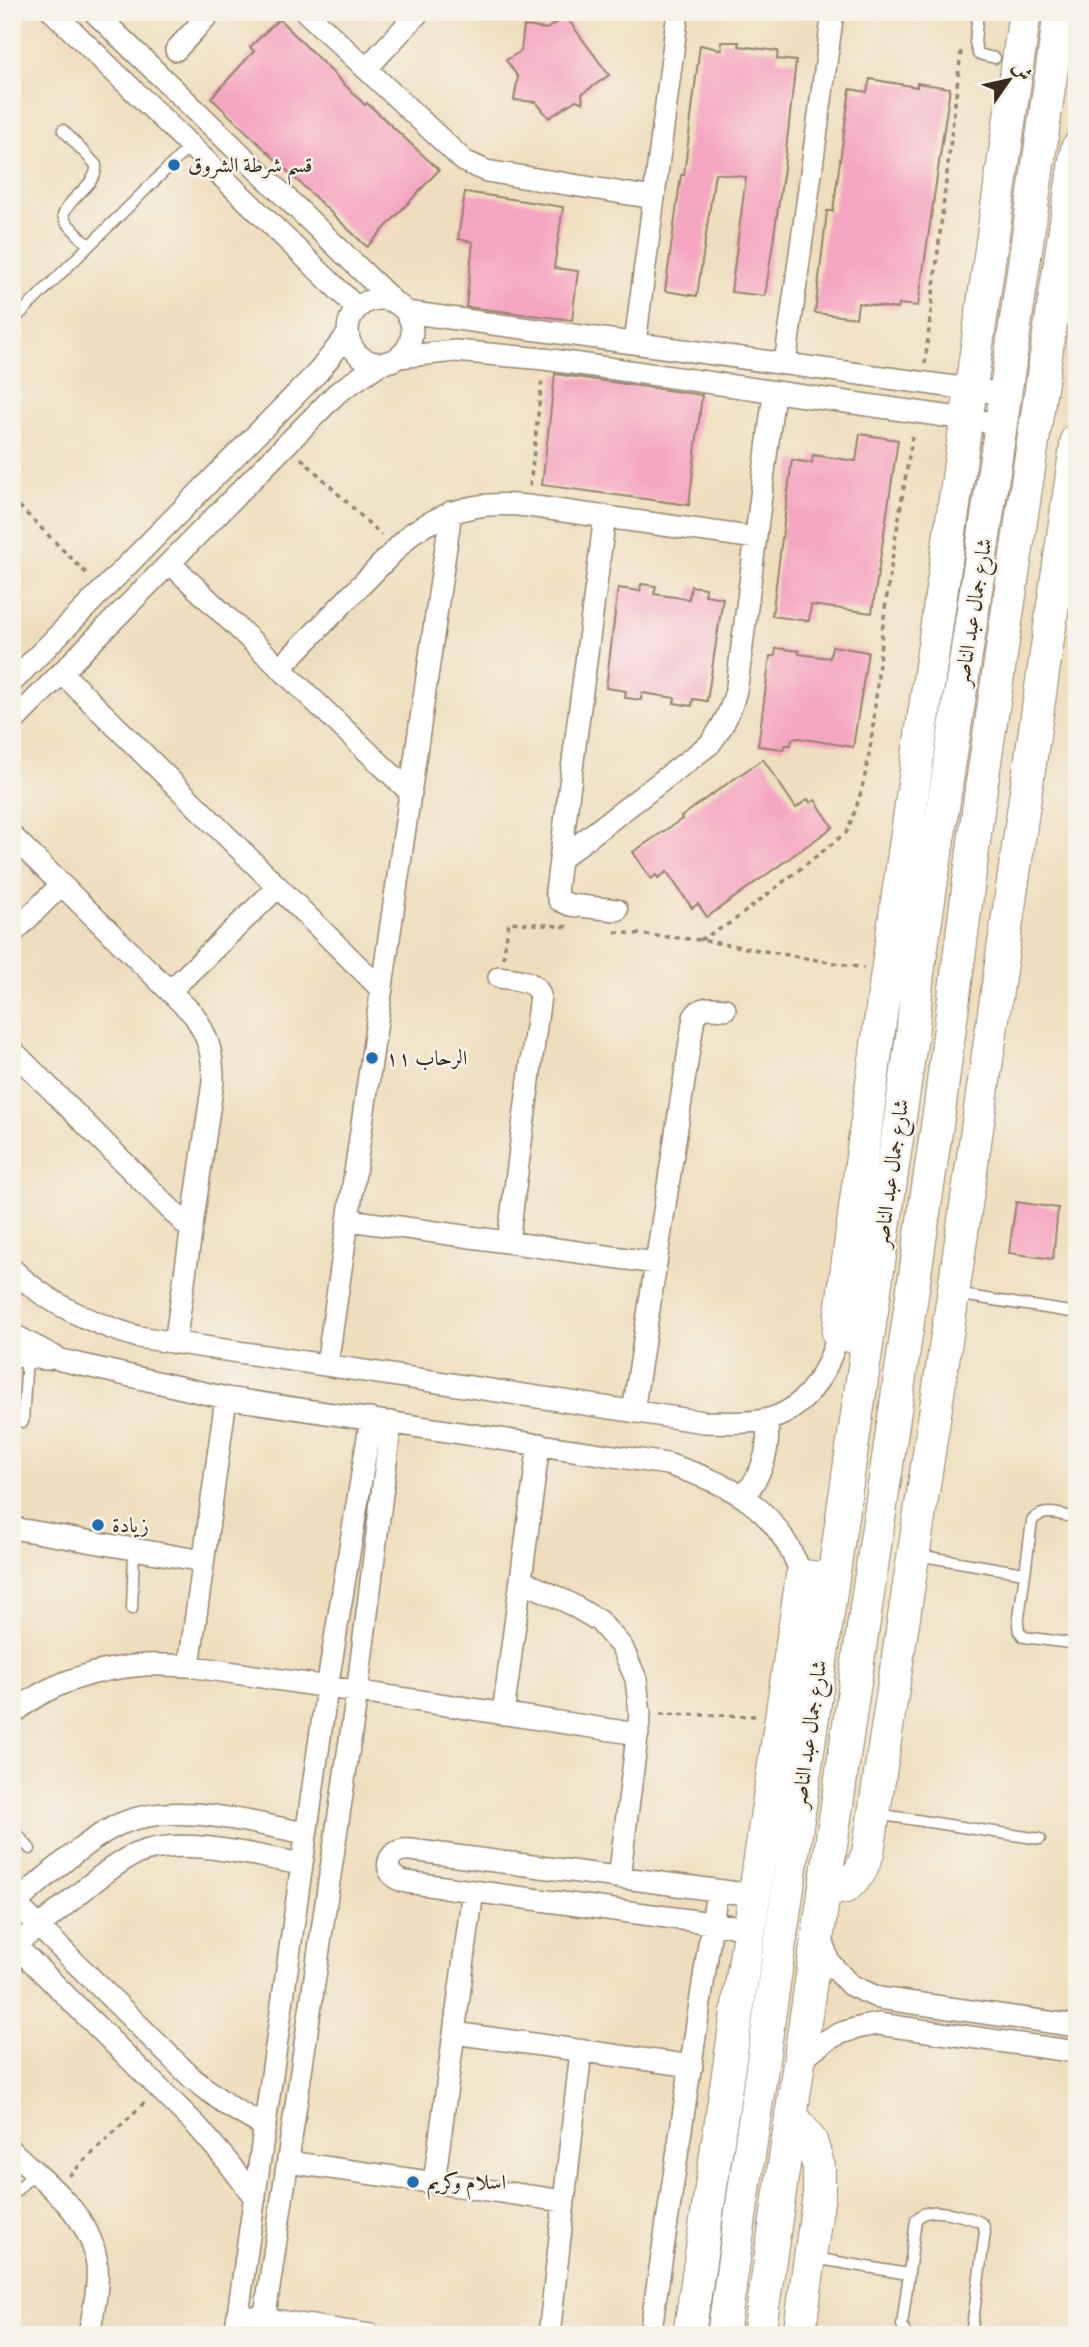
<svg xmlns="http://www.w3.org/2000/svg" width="1089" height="2347" font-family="'IM FELL Great Primer',Amiri,serif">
  <rect width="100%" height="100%" fill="#f7f3e8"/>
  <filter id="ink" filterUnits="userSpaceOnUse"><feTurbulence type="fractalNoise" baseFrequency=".0143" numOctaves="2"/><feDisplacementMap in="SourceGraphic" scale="14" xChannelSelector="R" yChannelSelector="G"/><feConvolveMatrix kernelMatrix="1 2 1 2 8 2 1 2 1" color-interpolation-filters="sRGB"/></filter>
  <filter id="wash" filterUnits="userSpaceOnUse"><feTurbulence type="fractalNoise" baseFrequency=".00686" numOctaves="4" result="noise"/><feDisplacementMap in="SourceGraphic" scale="28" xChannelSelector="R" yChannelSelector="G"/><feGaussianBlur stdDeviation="1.57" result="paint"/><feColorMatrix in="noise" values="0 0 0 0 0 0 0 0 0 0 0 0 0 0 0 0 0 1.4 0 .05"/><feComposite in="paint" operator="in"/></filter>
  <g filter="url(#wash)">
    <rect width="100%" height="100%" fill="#efdebd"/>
    <g id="blocks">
      <path fill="#f5a6c1" d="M566,17l43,58 -27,19 1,9 -7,-3 -27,18 -13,-16 -22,-2 4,-23 -12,-17 15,-9 3,-25 22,3z
        M279,19l86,86 2,-2 72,67 -72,77 -156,-149 43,-47 -4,-4z
        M721,42h18v4l39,5 -1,8 19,2 -12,107 -19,128 -34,-4 15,-115 -31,-4 -18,123 -32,-5 16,-116h3l16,-130 22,5z
        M870,79l47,8v-4l33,5 -32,218 -19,-2 -1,5 -40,-6 -2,15 -41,-5 12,-102h6l17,-122 17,3z
        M465,192l98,15 -9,61 24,3 -6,49 -106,-13 7,-65 -15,-3z
        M555,374l147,21 -13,110 -147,-20z
        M860,434l38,6 -26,173 -61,-8 -2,16 -37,-5 20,-156 20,3 1,-8 43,6z
        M641,584l15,2 -2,8 35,5 2,-13 14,2v7l18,3 -16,103 -14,-2 -1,7 -18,-3 1,-5 -33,-5 -1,7 -16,-2 1,-7 -20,-3 12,-100 22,3z
        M832,646l36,6 -15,95 -54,-9 -7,1 -1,6h-6l-1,4 -26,-3 12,-90h5l1,-8 23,3v3l31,4z
        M763,759l33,49 12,-9 2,4 5,-3 18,27 -126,90 -9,-13 -6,4 -25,-36 -9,6 -2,-3 -5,4 -18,-27 49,-33 -1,-2 20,-15z
        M1016,1202l42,6 -5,51 -44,-6z"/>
    </g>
  </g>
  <g filter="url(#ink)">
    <use href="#blocks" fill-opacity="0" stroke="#95846e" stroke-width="2"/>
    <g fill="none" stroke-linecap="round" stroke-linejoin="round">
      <g stroke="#95846e" stroke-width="13">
        <path id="lane" d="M978,12l-3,30 3,12 17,4
          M63,130l33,35c2,19 -27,32 -33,50l3,7 23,24
          M12,322l178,-176
          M955,1294l122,19
          M23,1422l4,-66
          M1077,1518c-16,-3 -34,-11 -45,3l-14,104 1,6 5,6 53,7
          M917,1555l107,18
          M132,1609l2,-59
          M877,1814l163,25
          M12,1828l18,21
          M12,2195l22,-22
          M814,2258l94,16
          M907,2335l-5,-10 14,-105c4,-5 8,-8 15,-8 12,-1 42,5 52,12l2,8 -14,103"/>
      </g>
      <g stroke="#95846e" stroke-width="24">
        <path id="street" d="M53,12l304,296
          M94,12l299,289
          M306,12l158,149 22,10 168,27
          M176,50l35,-38
          M366,69l53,-57
          M348 331a32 32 0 1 1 64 0a32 32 0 1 1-64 0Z
          M406,312l600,82
          M635,343l43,-331
          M399,357l56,-6 89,8 457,65
          M785,364l48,-352
          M605,516l-49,375 3,9 11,5 47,5
          M170,563l241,230
          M280,668l132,-135c39,-25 70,-32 116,-27l228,32
          M62,673l320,317
          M12,682l306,-310 30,-38
          M12,723l325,-330 44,-30
          M12,836l182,179c15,24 19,38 19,67l-38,261
          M560,859l150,-115c14,-19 22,-35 27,-58l37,-293
          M12,934l49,-49
          M499,977c15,3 37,2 41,19l-32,246
          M170,991l108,-104
          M12,1050l179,180
          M349,1220l307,43
          M12,1269c35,35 80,54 126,68l566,85c20,0 41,2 60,-2 41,-7 65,-50 74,-86
          M12,1334l49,26 165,38 441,66c68,22 109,42 135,112
          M12,1356l36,3
          M327,1365l124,-853
          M633,1412l61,-395c7,-12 18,-9 31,-8
          M744,1496c19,-23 26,-46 23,-76
          M12,1528l191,33
          M521,1580l48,23 30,18 23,26 14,32 4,35 -21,164
          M189,1666l37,-268
          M503,1714l36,-270
          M12,1715c34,-32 87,-47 133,-50 14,-1 29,1 44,1l449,68
          M12,1900l181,179 34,26 38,22
          M12,1906c30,-25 74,-67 108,-82 54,-24 130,-1 186,9
          M748,1928l-342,-46c-26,-5 -22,-35 5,-32l342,45
          M28,1935c20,-16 40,-32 59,-48 16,-12 31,-26 49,-33 47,-19 117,2 166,10
          M822,1938l6,23 22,24 29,13 198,28
          M12,1942l185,184 30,35 28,37
          M454,2033l238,33
          M799,2061c28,-24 42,-31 79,-37l199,28
          M12,2151c33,32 80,64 85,114 2,23 -4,47 -8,70
          M288,2162l276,39
          M434,2183l39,-292
          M252,2317l119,18
          M235,2335l92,-647 44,-269
          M262,2335l95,-642 34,-271
          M549,2335l32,-284
          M650,2335l67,-444"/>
      </g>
      <g stroke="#95846e" stroke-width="34">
        <path id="secondary" d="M867,1339l-29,-5 49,-363 138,-959
          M824,1891l22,-4 14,-15 8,-19 84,-551 125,-863
          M791,2114l20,27 8,26v27l-20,141
          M689,2335l113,-759 30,3
          M723,2335l189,-1299 6,-63 83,-549 59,-412
          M759,2335l181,-1230 40,-309 97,-648"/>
      </g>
      <path stroke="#95846e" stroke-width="3.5" stroke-dasharray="5 5" stroke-linecap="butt" d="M925,364l36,-313
        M301,458l80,77
        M530,486l12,-107
        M12,499l77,77
        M615,932l85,8 164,28
        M700,940l32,-18 114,-89c31,-67 28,-144 38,-216 8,-62 19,-124 29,-185
        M503,958l6,-36 60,5
        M660,1714l97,2
        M69,2176l77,-75"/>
      <use href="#lane" stroke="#fff" stroke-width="10"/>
      <use href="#street" stroke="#fff" stroke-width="21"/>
      <use href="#secondary" stroke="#fff" stroke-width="32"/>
    </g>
  </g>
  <g fill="#1f6fb2" stroke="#f7f3e8" stroke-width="2.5">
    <circle cx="174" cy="165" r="7"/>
    <circle cx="372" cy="1058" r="7"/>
    <circle cx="98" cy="1525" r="7"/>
    <circle cx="413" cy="2182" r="7"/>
  </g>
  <g text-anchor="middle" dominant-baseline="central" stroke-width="5" stroke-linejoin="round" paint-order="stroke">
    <g font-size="21" fill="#3b2a1e" stroke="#f7f3e8" text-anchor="start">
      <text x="188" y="165">قسم شرطة الشروق</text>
      <text x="386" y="1058">الرحاب ١١</text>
      <text x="112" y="1525">زيادة</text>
      <text x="427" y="2182">اسلام وكريم</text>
    </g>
    <g font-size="21" fill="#3b2a1e" stroke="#f7f3e8">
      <text transform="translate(973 612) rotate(-81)">شارع جمال عبد الناصر</text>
      <text transform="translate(891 1173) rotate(-82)">شارع جمال عبد الناصر</text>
      <text transform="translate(809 1734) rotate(-82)">شارع جمال عبد الناصر</text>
    </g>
  </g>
  <rect width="1089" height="2347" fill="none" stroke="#f7f3e8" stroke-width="42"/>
  <g transform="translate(1009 80) rotate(56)" stroke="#f7f3e8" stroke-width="5" paint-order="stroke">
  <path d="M0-5L12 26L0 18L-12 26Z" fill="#3b2a1e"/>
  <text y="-10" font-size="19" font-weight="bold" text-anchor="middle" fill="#3b2a1e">ش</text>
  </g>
</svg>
